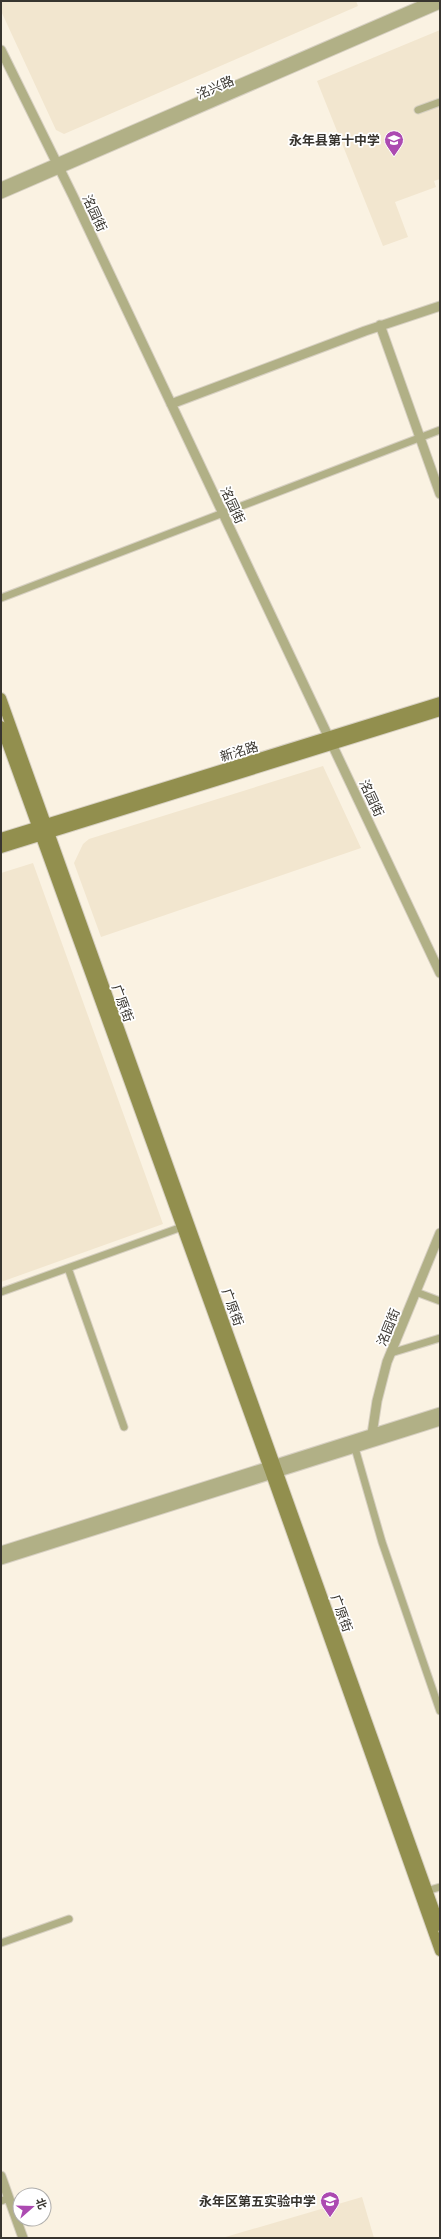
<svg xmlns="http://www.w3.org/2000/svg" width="441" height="2239" font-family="'Noto Serif','Noto Sans SC',serif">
  <rect width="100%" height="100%" fill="#faf2e2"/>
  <path fill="#f2e6cf" d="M1,1h355l2,5 -294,128 -8,-4 -55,-119z
    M440,30v149l-6,2 2,6 -41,15 13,35 -25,9 -66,-165z
    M323,766l38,82 -260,89 -27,-74 9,-19 6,-5z
    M33,863l130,361 -162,58v-409z
    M362,2197l12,41h-152z"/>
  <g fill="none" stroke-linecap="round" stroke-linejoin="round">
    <g stroke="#d7d0c2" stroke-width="9">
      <path id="minor" d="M418,110l22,-8
        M1,598l439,-168
        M68,1268l56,159
        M1,1292l181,-65
        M416,1292l24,9
        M391,1353l49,-15
        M355,1448l27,94 58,169
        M423,1892l17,-5
        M1,1943l68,-24
        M1,2201l8,-3"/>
    </g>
    <g stroke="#d7d0c2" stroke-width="11">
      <path id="tertiary" d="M1,50l72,146 367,777
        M1,187l430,-186
        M1,194l439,-190
        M380,325l60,169
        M171,404l194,-73 75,-25
        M372,1434l5,-33 10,-39 53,-129
        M1,1551l439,-139
        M1,1560l439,-139
        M1,2176l22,62"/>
    </g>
    <g stroke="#d7d0c2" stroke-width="12">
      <path id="secondary" d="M1,698l439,1228
        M1,726l270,748 169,477
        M1,838l439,-136
        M1,848l439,-137"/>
    </g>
    <use href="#minor" stroke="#b1b086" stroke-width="7"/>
    <use href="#tertiary" stroke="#b1b086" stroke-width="9"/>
    <use href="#secondary" stroke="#928f4e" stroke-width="10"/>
  </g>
  <defs>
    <g id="school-pin" transform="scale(1)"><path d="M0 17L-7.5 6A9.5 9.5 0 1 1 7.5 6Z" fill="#ac4ab1" stroke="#fff"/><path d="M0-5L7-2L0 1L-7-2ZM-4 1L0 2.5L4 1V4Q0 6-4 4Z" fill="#fff"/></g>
  </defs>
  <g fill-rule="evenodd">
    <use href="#school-pin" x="394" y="140"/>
    <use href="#school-pin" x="330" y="2201"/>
  </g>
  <g text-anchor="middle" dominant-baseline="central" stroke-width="3.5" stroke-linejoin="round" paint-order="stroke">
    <g font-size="13" fill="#38352f" stroke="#fff">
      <text transform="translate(215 87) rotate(-23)">洺兴路</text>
      <text transform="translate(95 213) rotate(65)">洺园街</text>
      <text transform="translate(233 505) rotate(65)">洺园街</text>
      <text transform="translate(239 751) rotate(-17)">新洺路</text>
      <text transform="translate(372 798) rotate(65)">洺园街</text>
      <text transform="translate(123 1003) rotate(70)">广原街</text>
      <text transform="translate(233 1307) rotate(70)">广原街</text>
      <text transform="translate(388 1327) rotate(-68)">洺园街</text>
      <text transform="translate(342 1613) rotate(70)">广原街</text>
    </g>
    <g font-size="13" font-weight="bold" fill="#38352f" stroke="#fff" text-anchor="end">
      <text x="380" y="140">永年县第十中学</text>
      <text x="316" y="2201">永年区第五实验中学</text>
    </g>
  </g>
  <rect width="441" height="2239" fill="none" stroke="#38352f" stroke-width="4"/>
  <g transform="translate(32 2207) rotate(70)"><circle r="19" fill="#ffffff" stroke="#afaeac"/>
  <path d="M0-3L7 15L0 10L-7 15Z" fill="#ac4ab1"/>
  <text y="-6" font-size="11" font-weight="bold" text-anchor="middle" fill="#38352f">北</text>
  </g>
</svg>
